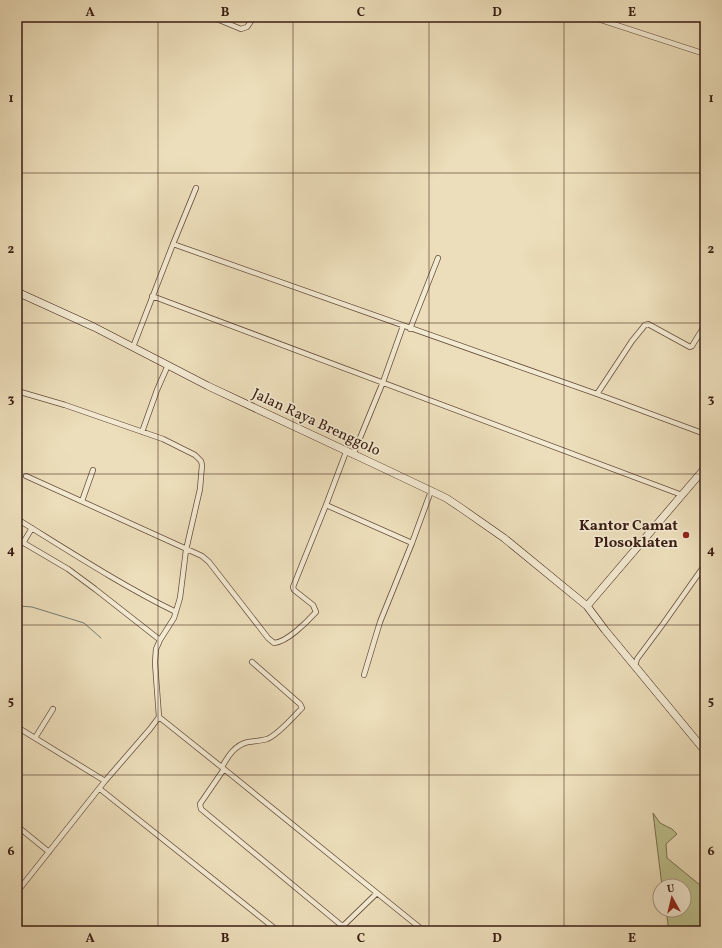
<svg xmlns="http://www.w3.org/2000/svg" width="722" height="948" font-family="Vollkorn,serif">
  <rect width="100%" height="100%" fill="#ecdeba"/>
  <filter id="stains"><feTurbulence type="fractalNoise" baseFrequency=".005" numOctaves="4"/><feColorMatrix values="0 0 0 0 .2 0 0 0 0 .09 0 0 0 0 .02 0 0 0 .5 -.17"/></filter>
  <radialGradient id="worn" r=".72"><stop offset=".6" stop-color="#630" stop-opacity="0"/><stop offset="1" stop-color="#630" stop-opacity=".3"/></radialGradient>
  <path fill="#bbc08d" stroke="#7a6e50" d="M653,813l7,10 12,6 5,5 -11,10 1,14 33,27 5,8v38h-36l-3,-21h18v-24h-22z"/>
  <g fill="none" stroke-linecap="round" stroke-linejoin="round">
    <path stroke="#737c71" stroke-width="1" d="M17,604l3,2 12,1 52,16 17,15"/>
    <g stroke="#664d3d" stroke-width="6">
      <path id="minor" d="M212,17l29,12 6,-2 7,-10
        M592,17l113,37
        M17,25l3,-8
        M173,244l23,-56
        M152,296l530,199
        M410,329l28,-71
        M133,347l40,-103 424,150 108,40
        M17,391l48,14 98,34 32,16 6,6 1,4 -2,24 -14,61 -6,48 -6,20 -14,22 -4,9 -1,14 4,54 -9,12 -45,52 -88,111
        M597,394l35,-53 13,-16 3,-1 42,23 2,-1 13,-21
        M142,432l15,-42 11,-25
        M346,452l-20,53 86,38
        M353,455l30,-73 20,-56
        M26,476l176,80 7,6 59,76 6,5c13,-1 33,-21 42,-31l-3,-7 -19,-15 -1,-3 33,-82
        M82,501l11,-31
        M17,519c52,32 104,66 159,93
        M17,539l51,30 27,20 65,51
        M23,543l9,-15
        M635,666l2,-7 26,-35 41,-58 1,-8
        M364,675l16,-53 32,-79 19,-52
        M159,717l65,52 -24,35 1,5 140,116h3l33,-32 47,38
        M17,727l88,54
        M35,738l18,-29
        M222,767c6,-11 13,-22 26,-25 6,-1 13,-1 19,-3 11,-4 26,-22 35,-31l-2,-4 -48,-42
        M224,769l153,124
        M100,789l178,142
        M17,826l32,26
        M542,931l3,-1 5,1"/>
    </g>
    <g stroke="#3a1d13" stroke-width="8">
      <path id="secondary" d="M17,292l77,35 114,59 177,83 61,29 15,10 43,30 83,68 18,24 100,121
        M587,606l118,-138"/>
    </g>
    <use href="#minor" stroke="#f3ead2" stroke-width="4.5"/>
    <use href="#secondary" stroke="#f3ead2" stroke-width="7"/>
  </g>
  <path fill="none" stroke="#3a1d13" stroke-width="1" stroke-opacity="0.55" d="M158,17v914M293,17v914M429,17v914M564,17v914M17,173h688M17,323h688M17,474h688M17,625h688M17,775h688"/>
  <circle fill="#8f2418" stroke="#f3ead2" stroke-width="1.5" cx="686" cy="535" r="4"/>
  <g text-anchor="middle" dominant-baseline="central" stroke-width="3.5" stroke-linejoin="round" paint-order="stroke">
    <g font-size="15" fill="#3a1d13" stroke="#f3ead2">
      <text transform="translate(316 423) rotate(25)">Jalan Raya Brenggolo</text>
    </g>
    <g font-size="15" font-weight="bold" fill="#3a1d13" stroke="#f3ead2" text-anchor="end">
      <text x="678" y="526">Kantor Camat<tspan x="678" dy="17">Plosoklaten</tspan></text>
    </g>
  </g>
  <rect width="722" height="948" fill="none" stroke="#ecdeba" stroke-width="44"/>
  <g transform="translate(672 898) rotate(352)"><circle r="19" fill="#f3ead2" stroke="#a99886"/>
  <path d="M0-3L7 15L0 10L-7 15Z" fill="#8f2418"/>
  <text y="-6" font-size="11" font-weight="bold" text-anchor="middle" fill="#3a1d13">U</text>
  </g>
  <rect x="22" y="22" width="678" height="904" fill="none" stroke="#3a1d13" stroke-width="1.5"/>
  <g font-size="13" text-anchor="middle" font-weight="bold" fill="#3a1d13">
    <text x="90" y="16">A</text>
    <text x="225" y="16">B</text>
    <text x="361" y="16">C</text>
    <text x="497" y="16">D</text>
    <text x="632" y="16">E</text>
    <text x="11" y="102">1</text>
    <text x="711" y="102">1</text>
    <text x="11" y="253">2</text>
    <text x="711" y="253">2</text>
    <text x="11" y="403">3</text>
    <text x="711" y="403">3</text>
    <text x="11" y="554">4</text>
    <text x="711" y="554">4</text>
    <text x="11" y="705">5</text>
    <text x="711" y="705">5</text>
    <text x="11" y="855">6</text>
    <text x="711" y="855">6</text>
    <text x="90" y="942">A</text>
    <text x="225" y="942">B</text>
    <text x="361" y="942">C</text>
    <text x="497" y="942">D</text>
    <text x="632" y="942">E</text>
  </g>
  <rect width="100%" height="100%" filter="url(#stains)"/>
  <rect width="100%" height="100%" fill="url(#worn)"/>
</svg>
